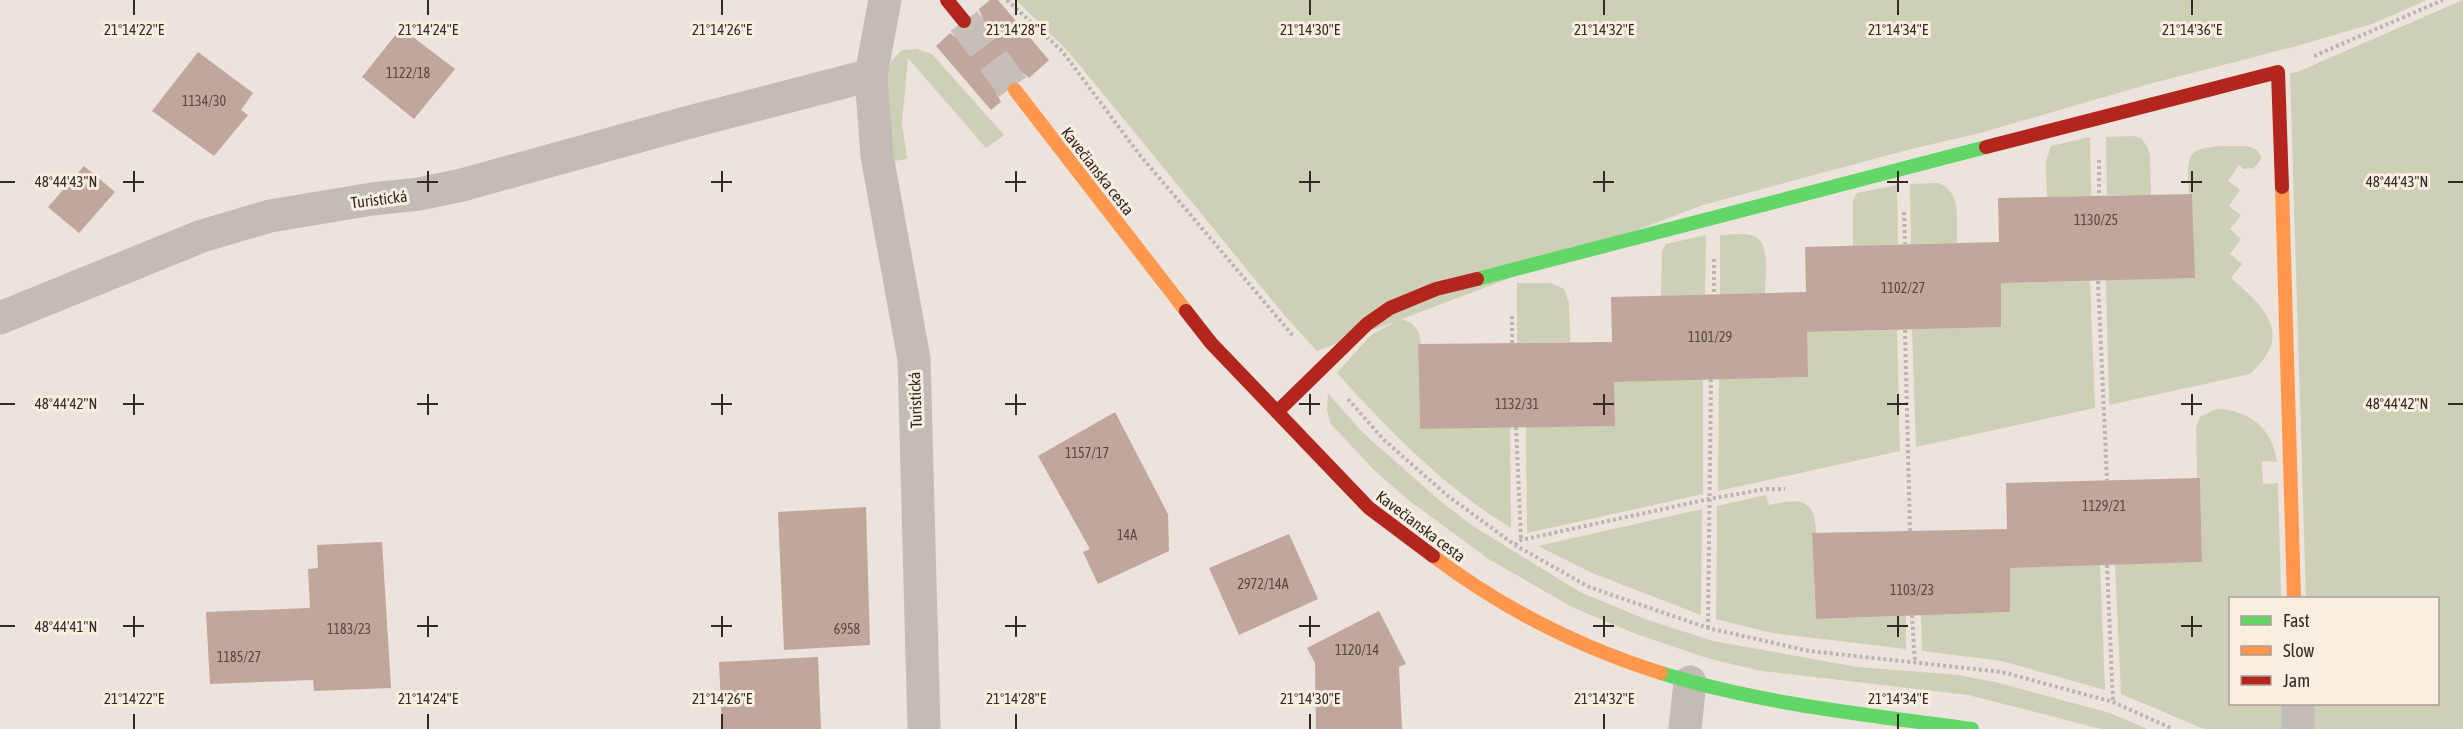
<svg xmlns="http://www.w3.org/2000/svg" width="2463" height="729" font-family="'Asap Condensed',sans-serif">
  <rect width="100%" height="100%" fill="#ebe3dc"/>
  <path fill="#cdd0b6" d="M1016,0h1411l-55,24 -79,23 -144,37 -169,49 -69,16 -208,56 -386,146 -32,-35 -217,-265z
    M2463,0v729h-156v-25h131v-106h-132l-16,-525 7,-1z
    M917,49l15,5 72,81 -18,13 -78,-90 -6,65 5,36 -13,2 -10,-82 8,-19 10,-10z
    M2133,136l8,2 7,10 2,8 1,39h-44l-1,-58z
    M2090,137l1,59 -44,1 -1,-36 5,-15z
    M2245,146c9,1 13,3 17,12l-8,10 -11,1 -4,-4 -11,16 12,9 -11,16 12,9 -11,14 11,10 -11,15 12,10 -11,14c35,31 63,56 19,96l-141,31 -3,-125 88,-2 -2,-84h-3c0,-11 -3,-28 2,-38 5,-12 41,-10 54,-10z
    M1938,183c25,8 18,40 19,60l-46,1 -1,-60z
    M1897,185l1,59 -45,2v-45l4,-8z
    M1706,235l-1,60 -44,1 1,-45 4,-7z
    M1720,235c10,0 25,-3 34,1 17,7 11,43 11,58l-45,1z
    M2090,281l5,127 -179,39 -4,-118 89,-2v-44z
    M1517,283h34l13,6 5,14 1,39 -53,1z
    M1400,319c15,3 20,11 21,25l-3,1 2,84 90,-2 1,101c-67,-41 -122,-97 -174,-155l33,-37z
    M1897,330l3,121 -182,40 1,-112 88,-2v-45z
    M1703,379v115l-176,39 -1,-106 88,-1v-44z
    M1328,393l34,39 77,68 34,26 107,66 65,27 68,22 145,26 101,8 40,8 111,30 37,16h-46l-133,-34 -206,-24 -52,-12 -74,-25 -62,-26 -84,-48 -83,-61 -34,-30 -43,-46 -3,-13z
    M2216,409c33,0 57,20 61,53l-15,-1 1,23 15,-1 3,115h-51v106h54l1,25h-81l-83,-35 -6,-130 87,-2 -2,-84h-3l-1,-51 4,-10z
    M1766,495l3,10c30,-7 46,-8 47,28l-4,1 4,85 90,-3v33l-134,-16 -56,-14 1,-113z
    M1702,509l-1,106 -109,-42 -54,-27z
    M2100,565l5,125 -103,-29 -80,-10 -1,-36 89,-3v-44z"/>
  <path fill="#c0a69d" d="M990,0h8l51,60 -20,18 -7,-6 -9,-1 -10,5 -5,6 -2,10 5,10 -10,8 -55,-64 14,-13 8,6 8,1 10,-5 5,-7 2,-9 -4,-10z
    M401,28l54,41 -41,50 -52,-42z
    M198,52l55,41 -12,17 7,5 -34,41 -62,-45z
    M84,166l31,26 -36,41 -31,-26z
    M2192,194l3,84 -194,5v44l-194,5 1,45 -194,5 1,44 -195,3 -2,-85 194,-2 -1,-45 195,-5 -1,-45 194,-5 -1,-44z
    M1115,412l53,102 1,37 -71,33 -15,-32 7,-3 -52,-93z
    M2200,478l2,84 -192,6v44l-194,7 -4,-86 195,-4 -1,-46z
    M866,507l4,138 -86,5 -6,-138z
    M1289,534l29,65 -79,36 -30,-67z
    M382,542l9,146 -77,3 -1,-11 -103,4 -4,-72 104,-4 -2,-39 10,-1 -1,-23z
    M1379,611l27,53 -7,3 3,62h-86l-1,-66 -8,-15z
    M818,657l3,72h-99l-3,-67z"/>
  <g fill="none" stroke-linecap="round" stroke-linejoin="round">
    <path stroke="#c6beb7" stroke-width="33" stroke-dasharray="33 16" stroke-linecap="butt" d="M964,21l51,69"/>
    <path stroke="#bcb4ae" stroke-width="4" stroke-dasharray="3 3" stroke-linecap="butt" d="M1007,0l55,51 77,103 155,183
      M2314,56l129,-56
      M2099,160v35
      M1904,212l1,32
      M1714,259v36
      M2098,281l9,199
      M1905,330l5,201
      M1512,343v-30
      M1348,399l36,41 64,56 67,49 74,42 119,41 101,23 193,21 111,30 60,27
      M1516,427l5,113
      M1515,545l6,-5 188,-41 57,-10h19
      M2107,565l6,137
      M1912,615l3,48
      M1708,628l3,-249"/>
    <path stroke="#c3bbb6" stroke-width="33" d="M885,0l-14,75 6,81 37,203 10,370
      M0,318l202,-82 68,-20 102,-17 47,-5 43,-9 224,-62 185,-48
      M2298,704v25
      M1685,729l5,-47"/>
    <path stroke="#63d668" stroke-width="14" d="M1477,279l509,-132
      M1661,673c100,31 207,42 311,56"/>
    <path stroke="#ff974d" stroke-width="14" d="M1015,90l171,221
      M2282,187l12,411
      M1433,556c69,52 145,91 228,117"/>
    <path stroke="#b3261e" stroke-width="14" d="M947,0l17,21
      M1986,147l292,-75 4,115
      M1186,311l25,32 158,165 64,48
      M1277,412l90,-88 23,-16 46,-19 41,-10"/>
  </g>
  <path fill="none" stroke="#342925" stroke-width="2" d="M134,0v15M428,0v15M722,0v15M1016,0v15M1310,0v15M1604,0v15M1898,0v15M2192,0v15M134,171v21M428,171v21M722,171v21M1016,171v21M1310,171v21M1604,171v21M1898,171v21M2192,171v21M0,182h15M123,182h21M417,182h21M711,182h21M1005,182h21M1299,182h21M1593,182h21M1887,182h21M2181,182h21M2448,182h15M134,394v21M428,394v21M722,394v21M1016,394v21M1310,394v21M1604,394v21M1898,394v21M2192,394v21M0,404h15M123,404h21M417,404h21M711,404h21M1005,404h21M1299,404h21M1593,404h21M1887,404h21M2181,404h21M2448,404h15M134,616v21M428,616v21M722,616v21M1016,616v21M1310,616v21M1604,616v21M1898,616v21M2192,616v21M0,626h15M123,626h21M417,626h21M711,626h21M1005,626h21M1299,626h21M1593,626h21M1887,626h21M2181,626h21M134,714v15M428,714v15M722,714v15M1016,714v15M1310,714v15M1604,714v15M1898,714v15"/>
  <g text-anchor="middle" dominant-baseline="central" stroke-width="6" stroke-linejoin="round" paint-order="stroke">
    <g font-size="14" fill="#574843">
      <text x="408" y="73">1122/18</text>
      <text x="204" y="101">1134/30</text>
      <text x="2096" y="220">1130/25</text>
      <text x="1903" y="288">1102/27</text>
      <text x="1710" y="337">1101/29</text>
      <text x="1517" y="404">1132/31</text>
      <text x="1087" y="453">1157/17</text>
      <text x="2104" y="506">1129/21</text>
      <text x="1127" y="535">14A</text>
      <text x="1263" y="584">2972/14A</text>
      <text x="1912" y="590">1103/23</text>
      <text x="349" y="629">1183/23</text>
      <text x="847" y="629">6958</text>
      <text x="1357" y="650">1120/14</text>
      <text x="239" y="657">1185/27</text>
    </g>
    <g font-size="16" fill="#342925" stroke="#f9eee2">
      <text transform="translate(1098 171) rotate(52)">Kavečianska cesta</text>
      <text transform="translate(379 199) rotate(-7)">Turistická</text>
      <text transform="translate(915 400) rotate(-92)">Turistická</text>
      <text transform="translate(1421 526) rotate(37)">Kavečianska cesta</text>
    </g>
  </g>
  <g font-size="15" text-anchor="middle" fill="#342925" stroke="#f9eee2" stroke-width="6" stroke-linejoin="round" paint-order="stroke">
    <text x="134" y="35">21°14'22"E</text>
    <text x="428" y="35">21°14'24"E</text>
    <text x="722" y="35">21°14'26"E</text>
    <text x="1016" y="35">21°14'28"E</text>
    <text x="1310" y="35">21°14'30"E</text>
    <text x="1604" y="35">21°14'32"E</text>
    <text x="1898" y="35">21°14'34"E</text>
    <text x="2192" y="35">21°14'36"E</text>
    <text x="66" y="187">48°44'43"N</text>
    <text x="2397" y="187">48°44'43"N</text>
    <text x="66" y="409">48°44'42"N</text>
    <text x="2397" y="409">48°44'42"N</text>
    <text x="66" y="632">48°44'41"N</text>
    <text x="134" y="704">21°14'22"E</text>
    <text x="428" y="704">21°14'24"E</text>
    <text x="722" y="704">21°14'26"E</text>
    <text x="1016" y="704">21°14'28"E</text>
    <text x="1310" y="704">21°14'30"E</text>
    <text x="1604" y="704">21°14'32"E</text>
    <text x="1898" y="704">21°14'34"E</text>
  </g>
  <rect x="2229" y="597" width="210" height="108" fill="#f9eee2" stroke="#aa9f96" stroke-width="1.5"/>
  <rect x="2241" y="616" width="30" height="9" fill="#63d668" stroke="#aa9f96" stroke-width="1.5"/>
  <text x="2283" y="627" font-size="18" fill="#342925">Fast</text>
  <rect x="2241" y="646" width="30" height="9" fill="#ff974d" stroke="#aa9f96" stroke-width="1.5"/>
  <text x="2283" y="657" font-size="18" fill="#342925">Slow</text>
  <rect x="2241" y="676" width="30" height="9" fill="#b3261e" stroke="#aa9f96" stroke-width="1.5"/>
  <text x="2283" y="687" font-size="18" fill="#342925">Jam</text>
</svg>
